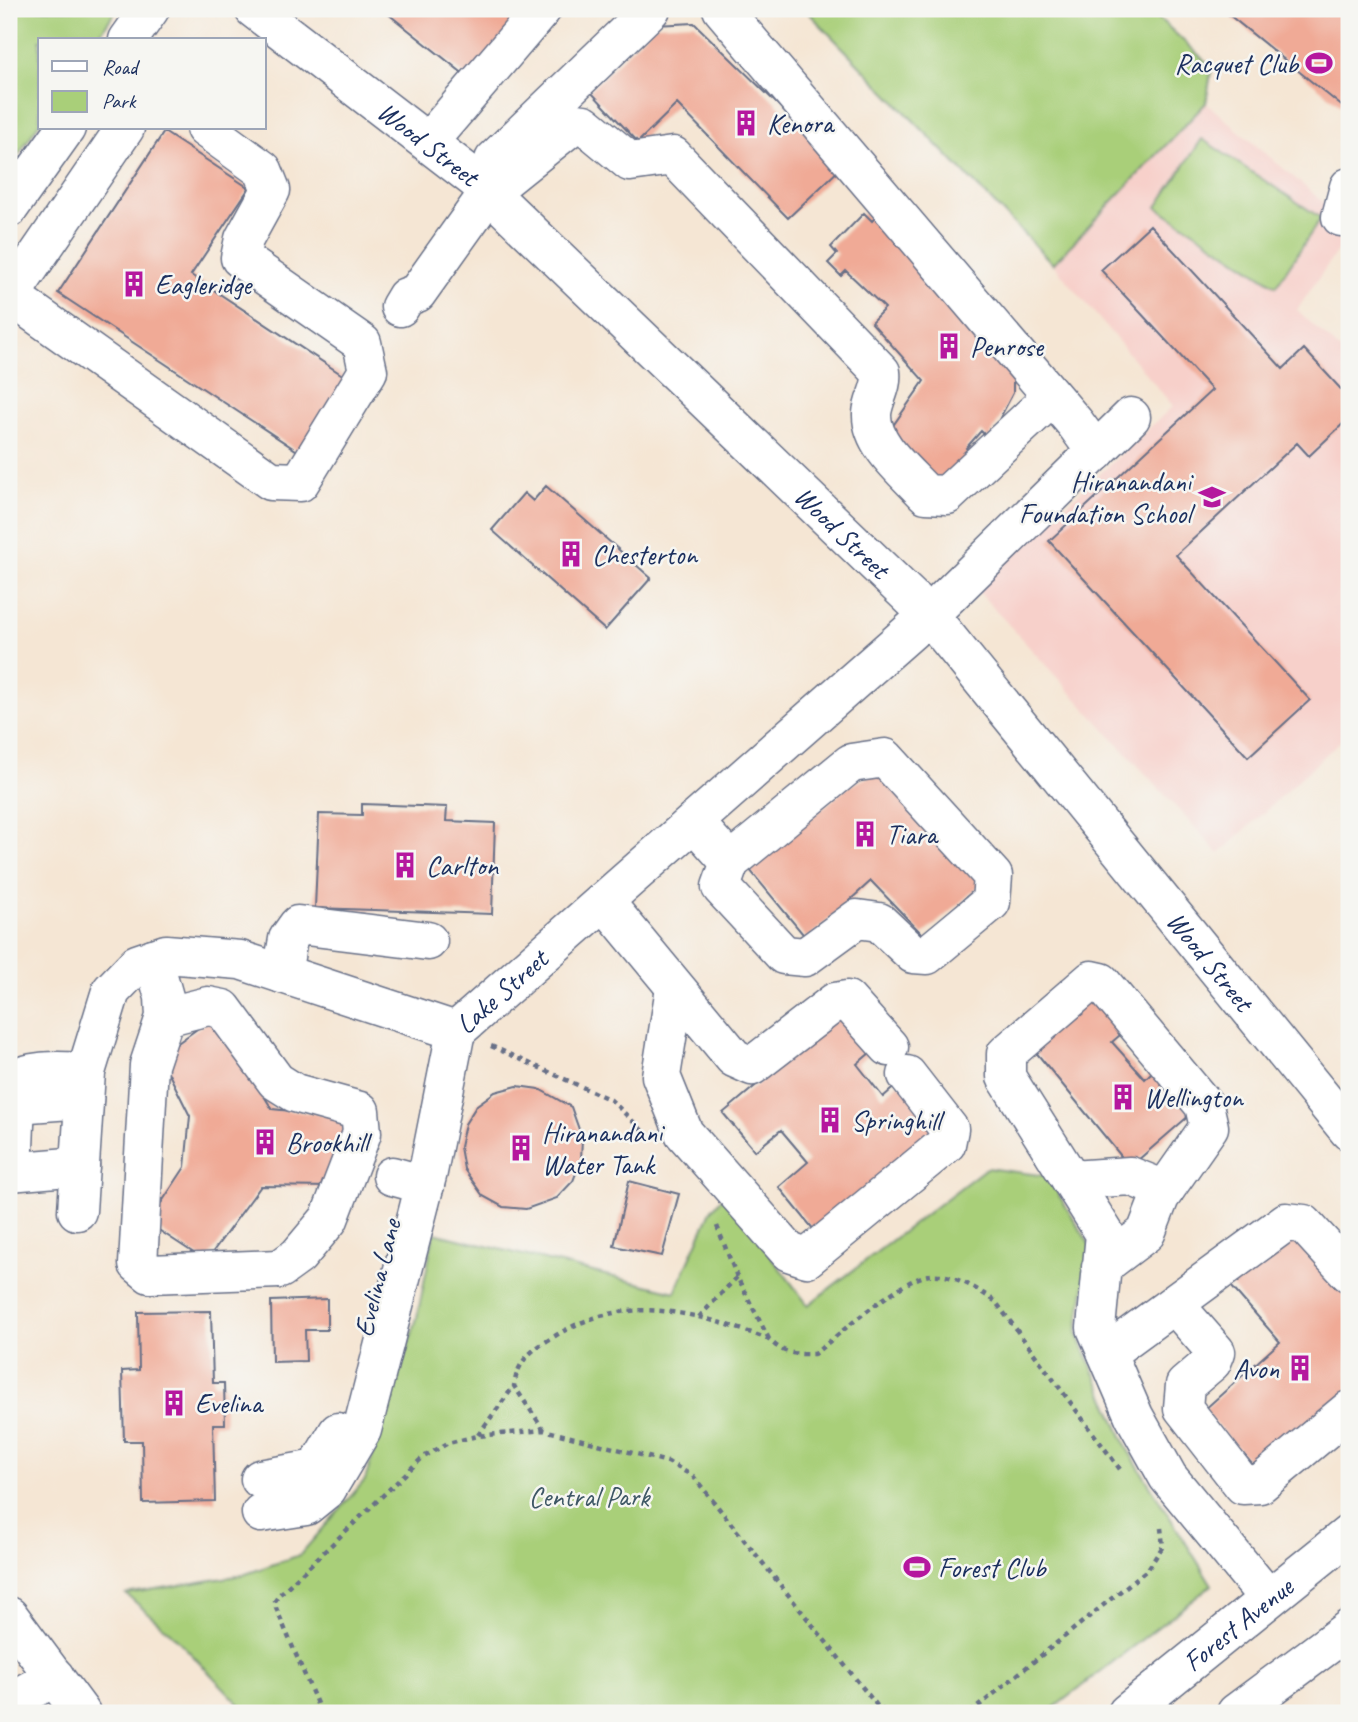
<svg xmlns="http://www.w3.org/2000/svg" width="1358" height="1722" font-family="Caveat,sans-serif">
  <rect width="100%" height="100%" fill="#f6f6f2"/>
  <filter id="ink" filterUnits="userSpaceOnUse"><feTurbulence type="fractalNoise" baseFrequency=".0143" numOctaves="2"/><feDisplacementMap in="SourceGraphic" scale="14" xChannelSelector="R" yChannelSelector="G"/><feConvolveMatrix kernelMatrix="1 2 1 2 8 2 1 2 1" color-interpolation-filters="sRGB"/></filter>
  <filter id="wash" filterUnits="userSpaceOnUse"><feTurbulence type="fractalNoise" baseFrequency=".00686" numOctaves="4" result="noise"/><feDisplacementMap in="SourceGraphic" scale="28" xChannelSelector="R" yChannelSelector="G"/><feGaussianBlur stdDeviation="1.57" result="paint"/><feColorMatrix in="noise" values="0 0 0 0 0 0 0 0 0 0 0 0 0 0 0 0 0 1.4 0 .05"/><feComposite in="paint" operator="in"/></filter>
  <g filter="url(#wash)">
    <rect width="100%" height="100%" fill="#f5e6d4"/>
    <path fill="#f7d0ca" d="M1206,103l143,121v9l-52,77 52,48v375l-130,121 -243,-265 197,-183 -120,-142z"/>
    <path fill="#a9cf79" stroke="#627f6c" stroke-width="2" d="M9,9h108l-21,31h-56v82l-31,47z
      M805,9h348l-2,2 61,56 -6,36 -153,161z
      M1202,139l119,79 -45,68 -119,-79z
      M986,1168l61,8 44,71 -14,86 51,117 84,135 -165,128h-799l-76,-79 -46,-40 117,-19 57,-20 65,-75 52,-162 17,-85 241,59 36,-81 13,-16 84,110z"/>
    <g id="blocks">
      <path fill="#f0aa96" d="M382,9h143l-55,70z
        M1232,9h117v103l-121,-98z
        M694,23l148,144 -54,51 -111,-114 -39,38 -48,-51 65,-66z
        M164,132l85,56 -58,87 156,103 -48,74 -241,-159z
        M864,213l8,8 8,-8 133,142v38l-24,46 -8,-8 -15,17 7,7 -30,32 -53,-57 34,-49 -53,-59 14,-14 -39,-37 -5,5 -13,-13 9,-9 -6,-7z
        M1150,225l133,144 21,-20 45,49v20l-40,38 -12,-13 -121,112 134,145 -62,57 -199,-216 163,-151 -111,-120z
        M546,486l105,92 -46,52 -113,-100 32,-37 9,8z
        M871,775h9l101,109 -58,51 -52,-54 -64,58 -58,-70 98,-81z
        M362,804l85,3 -1,14 49,2 -3,91 -177,-6 4,-94 43,1z
        M1093,991l27,44 -8,7 33,37 7,-7 39,42 -61,53 -100,-122z
        M841,1014l30,38 -14,12 26,33 16,-14 38,45 -123,102 -35,-43 29,-25 -27,-32 -26,21 -32,-38z
        M215,1016l57,93 77,8 -18,70 -70,-1 -55,75 -58,-38 37,-56 5,-51 -30,-60z
        M517,1086l22,3 32,18 11,31 -1,22 -8,21 -16,17 -31,11 -23,-2 -20,-11 -19,-27 -4,-22 5,-23 12,-19 18,-13z
        M629,1181l50,13 -17,62 -48,-10z
        M1292,1231l57,65v98l-88,80 -57,-64 76,-68 -49,-56z
        M327,1299v31h-22l1,31 -34,1 -1,-61z
        M211,1311l2,72h11l1,41h-12l2,77 -72,2 -1,-62h-18l-2,-70 17,-1 -1,-58z"/>
    </g>
  </g>
  <g filter="url(#ink)">
    <use href="#blocks" fill-opacity="0" stroke="#676f87" stroke-width="2"/>
    <g fill="none" stroke-linecap="round" stroke-linejoin="round">
      <g stroke="#676f87" stroke-width="41">
        <g id="minor">
          <path id="s1" d="M254,9l221,170 454,436 420,516"/>
          <path d="M722,9l353,414 21,29"/>
          <path d="M128,40l22,-31"/>
          <path d="M429,141l113,-132"/>
          <path d="M494,160l157,-151"/>
          <path d="M9,208l57,-80"/>
          <path d="M1341,217l8,-30"/>
          <path d="M9,295l262,186 29,1 68,-111 -6,-28 -122,-85 4,-19 27,-49 -8,-20 -58,-42"/>
          <path d="M10,296l115,-168"/>
          <path d="M400,307l6,-10 11,-4 72,-101 86,-69 9,1 46,38 43,-6 208,216c2,16 -8,27 -9,42 -1,31 34,58 54,80l21,1 105,-98"/>
          <path d="M694,822l36,40 121,-99 34,-5 108,118 -2,26 -64,53 -14,-1 -34,-32 -22,-3 -52,38 -21,-2 -63,-68 9,-25"/>
          <path d="M604,901l130,157 18,8 83,-64 12,-2 42,47"/>
          <path d="M153,958l11,39 1,20 -16,48 -11,199 12,10 130,-5 18,-13 31,-37 33,-86 -2,-22 -65,-18 -19,-12 -53,-72 -15,-3 -43,11"/>
          <path d="M282,974l6,-35 10,-14 130,16"/>
          <path d="M675,988l-14,88 23,57 105,119 18,6 139,-114 3,-15 -42,-54"/>
          <path d="M9,1082c21,-14 52,-11 77,-10"/>
          <path d="M9,1100l7,4 68,-5"/>
          <path d="M9,1172l71,-6"/>
          <path d="M13,1172l4,-95"/>
          <path d="M392,1176l33,9"/>
          <path d="M1071,1180l59,-4 35,14"/>
          <path id="s2" d="M77,1211l9,-139 25,-81 26,-27 29,-10 74,6 216,71 473,-416 202,-198"/>
          <path d="M1101,1267l45,-34 14,-36 49,-70 -5,-22 -103,-123 -9,-2 -86,74v23l99,157 -9,94 38,88 34,61 100,121"/>
          <path d="M1175,1305l41,47 -4,10 -27,23 -2,23 60,77 17,-1 89,-74"/>
          <path d="M1107,1353l179,-131 18,2 45,49"/>
          <path d="M260,1479l56,-10 22,-37"/>
          <path d="M261,1513l45,-7 21,-17 35,-59 66,-258 28,-141"/>
          <path d="M9,1616l72,97"/>
          <path d="M9,1702l46,-25"/>
          <path id="s3" d="M1127,1713l222,-179"/>
          <path d="M1236,1713l113,-84"/>
        </g>
      </g>
      <path stroke="#676f87" stroke-width="4.5" stroke-dasharray="5 5" stroke-linecap="butt" d="M491,1046l120,54 35,34
        M717,1226l20,51
        M699,1317l38,-40 32,62
        M544,1430l-30,-44c4,-27 19,-37 41,-50 70,-43 138,-25 210,2 6,2 8,6 13,9 11,8 24,7 36,7 26,-20 87,-76 116,-79 22,-3 48,15 65,26l127,171
        M478,1435l36,-49
        M321,1713l-45,-105 -1,-7 4,-6 143,-137 26,-15 29,-7 67,-6 124,32 25,14 186,232 11,5
        M602,1713c32,-8 68,-5 100,0
        M871,1713l8,-5
        M970,1713l178,-144 15,-23 -2,-18"/>
      <use href="#minor" stroke="#fff" stroke-width="38"/>
    </g>
  </g>
  <defs>
    <g id="stadium-bare" transform="scale(2.1)"><path d="M0-5a6.5 5 0 1 0 0 10a6.5 5 0 1 0 0-10ZM-3.5-1.8h7v3.6h-7Z" fill="#b5179e" stroke="#f6f6f2" stroke-width="2.5" paint-order="stroke"/></g>
    <g id="building-bare" transform="scale(2.1)"><path d="M-4-6H4V6H1V3H-1V6H-4ZM-2.5-4.3h1.7v1.8h-1.7ZM.8-4.3h1.7v1.8H.8ZM-2.5-1h1.7V.8h-1.7ZM.8-1h1.7V.8H.8Z" fill="#b5179e" stroke="#f6f6f2" stroke-width="2.5" paint-order="stroke"/></g>
    <g id="school-bare" transform="scale(2.1)"><path d="M0-5L7-2L0 1L-7-2ZM-4 1L0 2.5L4 1V4Q0 6-4 4Z" fill="#b5179e" stroke="#f6f6f2" stroke-width="2.5" paint-order="stroke"/></g>
  </defs>
  <g fill-rule="evenodd">
    <use href="#stadium-bare" x="1319" y="63"/>
    <use href="#building-bare" x="746" y="123"/>
    <use href="#building-bare" x="134" y="284"/>
    <use href="#building-bare" x="949" y="346"/>
    <use href="#school-bare" x="1212" y="497"/>
    <use href="#building-bare" x="571" y="554"/>
    <use href="#building-bare" x="865" y="834"/>
    <use href="#building-bare" x="405" y="865"/>
    <use href="#building-bare" x="1123" y="1097"/>
    <use href="#building-bare" x="830" y="1120"/>
    <use href="#building-bare" x="265" y="1142"/>
    <use href="#building-bare" x="521" y="1148"/>
    <use href="#building-bare" x="1300" y="1368"/>
    <use href="#building-bare" x="174" y="1403"/>
    <use href="#stadium-bare" x="917" y="1567"/>
  </g>
  <g text-anchor="middle" dominant-baseline="central" stroke-width="5" stroke-linejoin="round" paint-order="stroke">
    <g font-size="28" fill="#1b2f5e" stroke="#f6f6f2" text-anchor="start">
      <text x="1298" y="63" text-anchor="end">Racquet Club</text>
      <text x="767" y="123">Kenora</text>
      <text x="155" y="284">Eagleridge</text>
      <text x="970" y="346">Penrose</text>
      <text x="1191" y="481" text-anchor="end">Hiranandani<tspan x="1191" dy="32">Foundation School</tspan></text>
      <text x="592" y="554">Chesterton</text>
      <text x="886" y="834">Tiara</text>
      <text x="426" y="865">Carlton</text>
      <text x="1144" y="1097">Wellington</text>
      <text x="851" y="1120">Springhill</text>
      <text x="542" y="1132">Hiranandani<tspan x="542" dy="32">Water Tank</tspan></text>
      <text x="286" y="1142">Brookhill</text>
      <text x="1279" y="1368" text-anchor="end">Avon</text>
      <text x="195" y="1403">Evelina</text>
      <text x="938" y="1567">Forest Club</text>
    </g>
    <g font-size="28" fill="#1b2f5e" stroke="#f6f6f2">
      <text stroke="none"><textPath href="#s1" startOffset="220">Wood Street</textPath></text>
      <text stroke="none"><textPath href="#s1" startOffset="788">Wood Street</textPath></text>
      <text stroke="none"><textPath href="#s1" startOffset="1354">Wood Street</textPath></text>
      <text stroke="none"><textPath href="#s2" startOffset="654">Lake Street</textPath></text>
      <text transform="translate(377 1278) rotate(-76)">Evelina Lane</text>
      <text stroke="none"><textPath href="#s3" startOffset="142">Forest Avenue</textPath></text>
    </g>
    <g font-size="28" fill="#3e5765" stroke="#f6f6f2">
      <text x="589" y="1496">Central Park</text>
    </g>
  </g>
  <rect width="1358" height="1722" fill="none" stroke="#f6f6f2" stroke-width="35"/>
  <rect x="38" y="38" width="228" height="91" fill="#f6f6f2" stroke="#9ea6b7" stroke-width="2"/>
  <rect x="52" y="61" width="35" height="10" fill="#ffffff" stroke="#9ea6b7" stroke-width="2"/>
  <text x="102" y="74" font-size="21" fill="#1b2f5e">Road</text>
  <rect x="52" y="91" width="35" height="21" fill="#a9cf79" stroke="#9ea6b7" stroke-width="2"/>
  <text x="102" y="108" font-size="21" fill="#1b2f5e">Park</text>
</svg>
